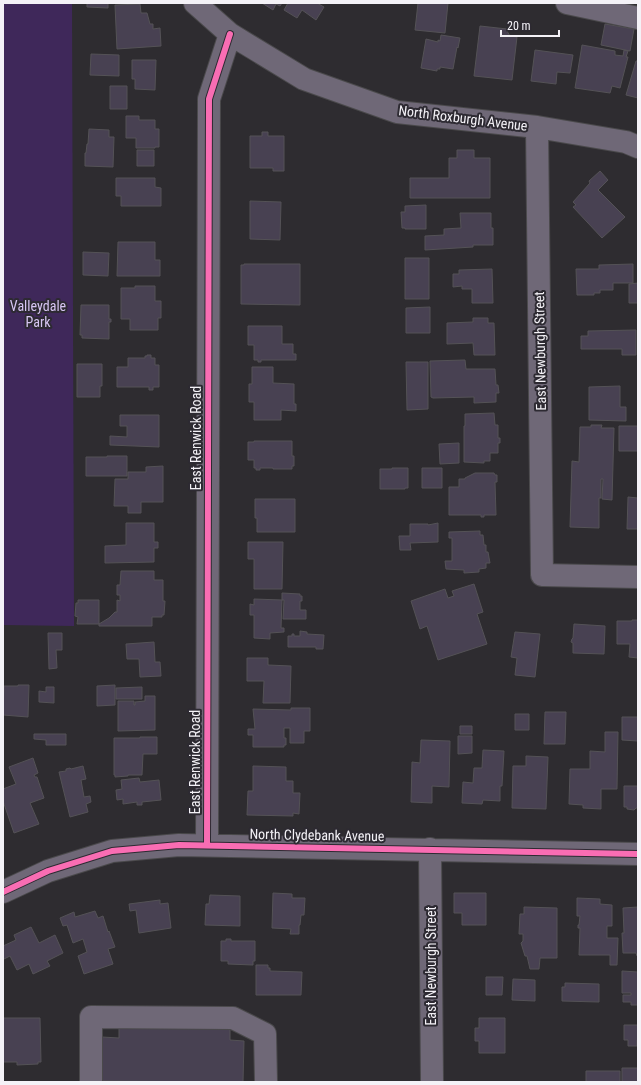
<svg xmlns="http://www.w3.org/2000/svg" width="641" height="1085" font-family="'Roboto Condensed',sans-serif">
  <rect width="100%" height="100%" fill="#2e2c30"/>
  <path fill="#3f285a" d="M3,3h69l2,623 -71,-1z"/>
  <path fill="#484152" stroke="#545256" d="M87,3h21v5l-21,-1z
    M262,3h20l-2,3 -4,-2 -3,6z
    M288,3h29l7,4 -8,13 -14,-10 -5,8 -13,-8z
    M418,3h30l-3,30 -30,-3z
    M140,4l1,9h6l3,11h3v5l7,-1 1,18 -44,3 -2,-44z
    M605,24l29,5 -4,22 -29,-6z
    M480,26l27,3v2l3,5 7,1 -5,43 -38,-4z
    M441,35l19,3 -2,10 -1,-1 -4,22 -13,-2v2h-3v2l-16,-3 5,-29 12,3v-2l2,1z
    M582,45l33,6v4l8,1 1,-6 4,1 -2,6h2l-8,31 -8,-2 -2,7 -35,-5z
    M535,50l38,5 -3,18 -13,-1 -1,12 -25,-3z
    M91,54l28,1v21l-29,-1z
    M132,60h24l-1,30 -20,-1v-10h-3z
    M636,61h2v37l-12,-3z
    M110,86h17v23h-17z
    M126,116h13v4h16v9h4v18h-4v1h-19v-10h-10z
    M89,129l20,1v7h5l-1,30 -28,-1v-13h1l1,-9h1z
    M262,132h6v4h16v35h-11v-3h-23v-32h12z
    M137,150h17v16h-17z
    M457,150h17v8h16v40h-80v-20h39v-20h8z
    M600,171l8,9 -10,10 27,27 -23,21 -29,-31 3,-2 -3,-3 17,-19 -1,-2z
    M116,178h39v9l6,1v18h-40v-10h-5z
    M250,201l31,1 -1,38 -30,-1z
    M426,205v24h-21v-1h-3l-1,-16h4v-6z
    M460,213h31v15h2v17h-20v2l-48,3v-14l19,-1v-6l17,-1z
    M118,242h37v18h5v16h-43z
    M83,252l26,1 -1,23 -25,-1z
    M405,258h24v41h-24z
    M244,264h56v41l-59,-1v-39h3z
    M633,264v19h-20v7h-13v3h-6v2h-17l-1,-26h23v-4z
    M492,269l1,34h-21v-14h-10v-3l-9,1v-13h6v-4z
    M638,283v20h-9v-19z
    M135,286h20v15h6v17h-3v12h-28v-11h-9v-31h14z
    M81,305h28v14h2v3h-2v17l-27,-1v-3h-2z
    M430,307v26h-24v-25z
    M473,318h15v5h6l1,32h-21l-1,-12 -26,1v-21l26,-1z
    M248,326h34v18h11v10h3v6h-35v2h-3v-2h-4v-15h-6z
    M636,330v25h-14v-6h-41v-13h7v-5z
    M147,355h4v3h4v7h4v22h-6v3h-4v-3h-32v-20h11v-9h17v-2h2z
    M465,360l1,9h29l1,16h2l1,8h-3v9l-22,1v-6l-41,1 -2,-1 -1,-36z
    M406,362h22v47l-21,1z
    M77,364h25v22h-2v11h-23z
    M252,367h21v16l21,1v20h2v7l-15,-1v10h-27v-18h-5v-18h3z
    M620,386v21h6v14l-37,-1v-33z
    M494,413l1,12h3v13h2v5h-2v10h-8v8h-6v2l-20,-1v-36h1v-12z
    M120,415h39v32l-49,-2v-9l17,1v-11h-7z
    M591,425h11l-1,3h13l-2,72 -10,-1 1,-20h-2v19h-2v30l-29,-1 2,-66 7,1 1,-35h11z
    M619,426h19v25h-19z
    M254,441h38v15h2v10h-2v3h-19v-1h-13v2h-4v-2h-2v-8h-6v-18h6z
    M459,443v20l-19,1 -1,-20z
    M107,456h20v20h-41v-19h21z
    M163,466v36h-22v11h-13v-7h-14l1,-27h13v-7h18v-5z
    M392,468h16v20h-3v1h-25v-20h12z
    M422,468h20v20h-20z
    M475,473h19l1,2h2v7h-2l1,33h-12v2h-3v-2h-32v-28h10v-8h6v-1z
    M628,497l10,1v31h-11z
    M255,499h40v33h-38v-14h-2z
    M126,523h28v19h4v6h-4v14l-49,1v-17l21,-1z
    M438,523v19l-28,1 1,7h-11l-1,-14h11v-12h18v1z
    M480,531v4h3l1,10h2v7h2l2,11h-4v5l-7,1v3l-15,1v-3l-18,-1 -1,-8h7v-23h-3v-6z
    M248,542h35l-1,47h-28v-30h-6z
    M121,571h33v9h9v21h2l-1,14h-2v2h-10v9h-53v-2l10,-6 6,-6h2v-12l3,1v-6h-3v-10h3z
    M474,584l9,28 -6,2 10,30 -49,16 -11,-34 -7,3 -9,-28 34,-12 3,9 6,-2 -2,-5z
    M282,593l18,1v2h2v5h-2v9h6v9h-23l1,-19h-2z
    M254,599l28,1 -1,28h3v4l-14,1v6l-16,-1v-23h-4v-11l4,1z
    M78,600h21v24h-22l1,-7 -3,-1 1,-13h2z
    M632,620h6v38l-9,-1 1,-13h-13v-23h15z
    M574,624l31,2 -1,28 -31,-1v-10l-2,-1 1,-3 1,-1z
    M300,631l7,1v2l17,1 -1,14h-7v-2h-28v-11h4v-2h2v2h6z
    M515,632l25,2 -5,43 -20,-2 2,-17 -6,-1z
    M48,633h14v17h-6l1,18 -8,1z
    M154,642l1,20h5l1,14 -21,1 -1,-18h-12l-1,-15z
    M247,658h21v7l23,1 -1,37h-27l1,-22h-17z
    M18,685h11l-1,32 -25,-2 1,-29h14z
    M115,685v20l-18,1v-20z
    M46,687h8v16l-15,-1v-11l7,1z
    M142,687v12h-26v-11z
    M145,696h10v34l-37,1v-30h16v4h1v-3l10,-1z
    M291,708h19v23h-6v12h-14v-15h-6v10h2v7h-2v2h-31v-12h-5v-6h7l-2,-20 38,1z
    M545,712h21l-1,32h-21z
    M515,714h14v16h-14z
    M622,717h16v24l-16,-1z
    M460,726h12v8h-12z
    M605,732h13l-1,57h-16v20l-18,-1v-3l-14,-1 1,-35h20v-18l15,1z
    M34,734h32v11h-20v-5l-12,-1z
    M458,736h14v17l-14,1z
    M140,737h17v17h-14l-1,21h-14v1l-13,1v-2h-1v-37h26z
    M421,740l29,1 -1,46 -17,-1v17l-21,-1 1,-40 8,1z
    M483,750l21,1 -2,35h-2v15l-17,-1 -1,4 -20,-1 1,-21 10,1 1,-15h8z
    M526,756l22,1 -2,52 -34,-1 1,-42h13z
    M33,758l5,15 -4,2 1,2h2l7,21 -14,5 9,21 -25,9 -11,-32v-12l13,-5 -7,-17z
    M83,766l3,13 -5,1 3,17 6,-1 1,6 -5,2 2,8 -18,5 -11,-45 7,-1v-2l4,-1 1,1z
    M253,766l33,1v14h7v12h7l-1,21 -6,-1v3l-46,-1 1,-24h5z
    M139,778l1,4 19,-2 2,20 -19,2v3h-5v-3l-14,2v-5l-6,1 -1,-10 6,-1 -1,-9z
    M624,786h14v23v-1h-2l-2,2 -7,-1v-2h-3z
    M273,893l19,1v4h13l-1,17h-3l-1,10h-1v9h-9l1,-5 -19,-1z
    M454,893h32v32h-24v-12h-8z
    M210,895l30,1v30l-35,-1 1,-21h3z
    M577,898l23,1v5l12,1v21h-5v12h11l-1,27h-7v-10h-31l1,-27h-2v-3h1l1,-9h-3z
    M160,900v4l8,-1 3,25 -32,5 -3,-23 -6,1 -1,-7z
    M524,907l33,1v50h-17l-1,11h-9l-3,-13h-2l-4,-13 2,-2v-7h-4l1,-20h4z
    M638,907v49h-1l-1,-3h-13l-1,-20h2l-1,-25z
    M95,911l3,7 5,-2 5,16 1,-1 6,16 -7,2 5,15 -29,10 -6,-18 9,-4 -4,-13 -10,4 -6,-18 -4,1 -3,-8 14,-6 1,5z
    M31,927l8,16 16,-8 8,18 -16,8 3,5 -17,8 -4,-10 -12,6 -7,-14 -6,3 -1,-2v-11l13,-6 -2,-5z
    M226,939h5v2h24v20h-2v4l-25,-1v-3h-7v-20h5z
    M256,965h12v3h2v3l32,1 -1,23h-45z
    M622,971l16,1v33h-7v-3h-8v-7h8v-2h-9z
    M486,977h17l-1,18h-16z
    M513,979l22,1v21l-23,-1z
    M565,983l34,1v18l-37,-1v-14h3z
    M3,1018h37l1,44h-3v2l-21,1v-3h-14z
    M479,1018h26v35h-26v-12h-4v-13h4z
    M119,1023l111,3v14l14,1 -1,41 -142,-1 1,-44 17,1z
    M624,1025h14v16l-1,-1v6h-9v-6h-4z
    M622,1068h16v14h-16z
    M586,1071h34v11h-34z"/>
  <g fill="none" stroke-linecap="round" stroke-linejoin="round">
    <g stroke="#4a494b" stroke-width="24">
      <path id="minor" d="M195,3l35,31 74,45 93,33 140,15 89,15 12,5
        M567,3l71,15
        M537,127l5,448 96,2
        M207,845l2,-746 21,-65
        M430,849l2,233
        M3,892l45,-21 64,-20 67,-6 459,9
        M91,1082v-65l142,1 32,16 1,48"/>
    </g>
    <use href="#minor" stroke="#6f6877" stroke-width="22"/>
    <g stroke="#2d2a32" stroke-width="8">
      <path id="cycleway" d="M207,845l2,-746 21,-65
        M3,892l45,-21 64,-20 67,-6 459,9"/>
    </g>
    <use href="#cycleway" stroke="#f96db3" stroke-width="6"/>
  </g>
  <g text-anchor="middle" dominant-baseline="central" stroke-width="4" stroke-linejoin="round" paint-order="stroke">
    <g font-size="14" fill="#f4f2f7" stroke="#2d2a32">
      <text transform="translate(463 118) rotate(7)">North Roxburgh Avenue</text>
      <text transform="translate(540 351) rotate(-91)">East Newburgh Street</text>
      <text transform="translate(196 438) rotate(-90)">East Renwick Road</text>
      <text transform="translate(195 762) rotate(-90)">East Renwick Road</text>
      <text transform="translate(317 835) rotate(1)">North Clydebank Avenue</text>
      <text transform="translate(431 966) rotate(-90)">East Newburgh Street</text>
    </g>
    <g font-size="14" fill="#d6c5f2" stroke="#2d2a32">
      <text x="38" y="306">Valleydale<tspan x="38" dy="16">Park</tspan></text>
    </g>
  </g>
  <rect width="641" height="1085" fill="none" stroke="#f4f2f7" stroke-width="8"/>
  <path d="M501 30v6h58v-6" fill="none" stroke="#f4f2f7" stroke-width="2"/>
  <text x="507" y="30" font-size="12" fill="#f4f2f7" stroke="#2d2a32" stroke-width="3" paint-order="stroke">20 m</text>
</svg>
